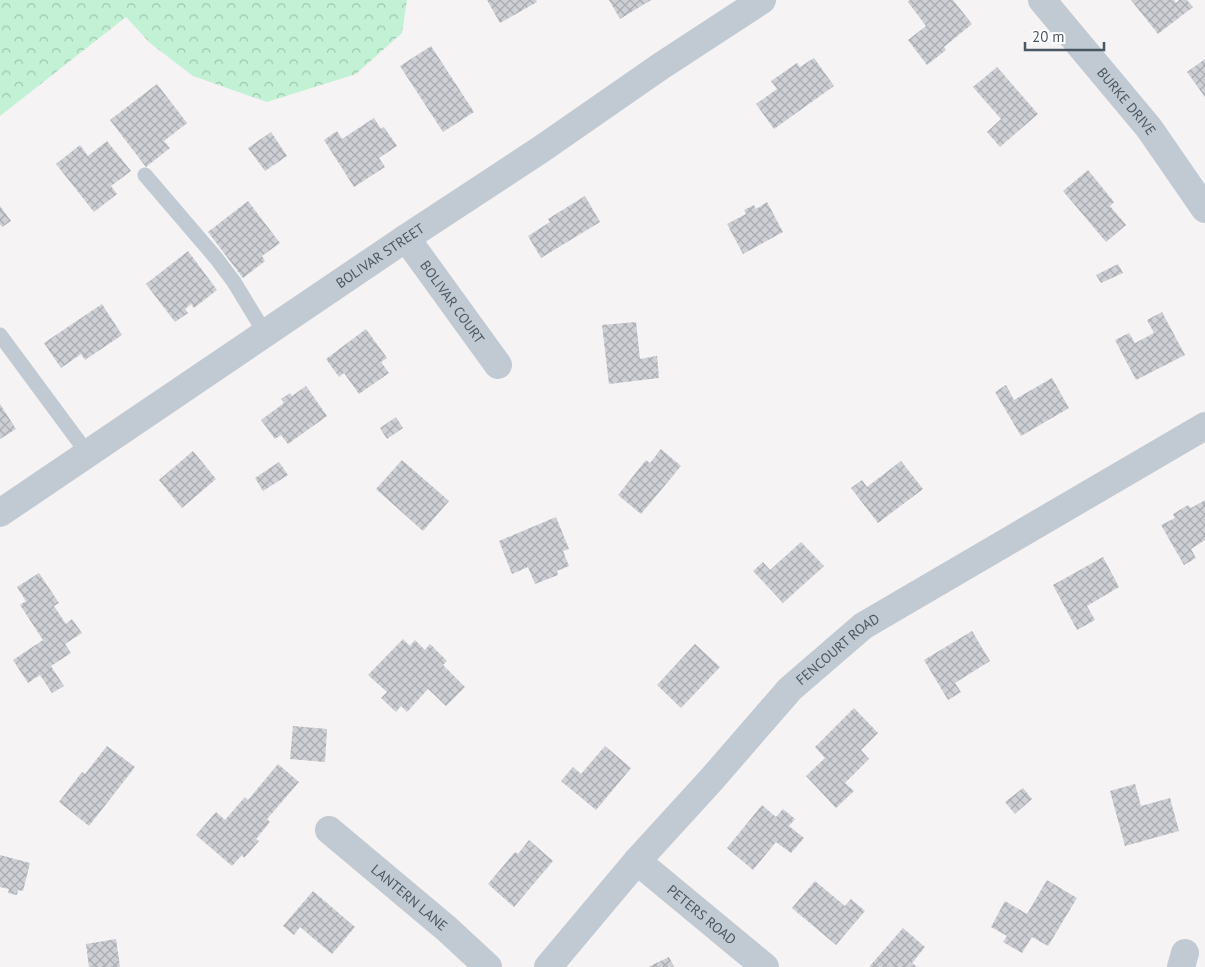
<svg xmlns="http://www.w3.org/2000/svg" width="1205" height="967" font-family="'PT Sans',sans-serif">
  <defs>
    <pattern id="forest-crowns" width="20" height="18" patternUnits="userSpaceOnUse" patternTransform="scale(1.25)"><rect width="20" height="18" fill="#c3f1d5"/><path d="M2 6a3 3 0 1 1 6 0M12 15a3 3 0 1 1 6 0" fill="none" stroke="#a0c6b0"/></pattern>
    <pattern id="building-cross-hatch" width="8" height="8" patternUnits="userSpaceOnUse" patternTransform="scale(1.25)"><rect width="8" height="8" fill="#cdcfd5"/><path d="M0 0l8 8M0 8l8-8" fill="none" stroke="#a8abb0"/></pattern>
  </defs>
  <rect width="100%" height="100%" fill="#f5f3f3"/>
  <path fill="url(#forest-crowns)" d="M0,0h407l-5,33 -46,41 -89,28 -74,-26 -43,-33 -24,-26 -126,99z"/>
  <path fill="url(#building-cross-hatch)" d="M487,0h49l1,2 -37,21z
    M609,0h42l-31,19z
    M910,0h43l19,24 -28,23 2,3 -19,15 -19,-25 18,-14 -18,-24z
    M1131,0h43l2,3 3,-3h8l6,7 -35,27z
    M431,46l43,66 -31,20 -43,-66z
    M814,58l20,28 -60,43 -18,-25 21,-15 -6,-8 26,-18 3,4z
    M1205,59v38l-18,-25z
    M997,67l41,47 -38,33 -13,-15 14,-13 -28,-32z
    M157,84l30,39 -23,18 6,7 -24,19 -36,-47z
    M374,118l7,11 3,-2 13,19 -18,12 6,9 -31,20 -30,-47 13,-9 5,8z
    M271,132l16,24 -22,15 -17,-23z
    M107,141l24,30 -20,15 6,8 -23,18 -38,-48 24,-19 8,11z
    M1088,170l26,32 -4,4 16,19 -20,17 -43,-51z
    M585,196l15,26 -59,36 -13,-22 22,-14 -2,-3z
    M248,201l32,42 -18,13 3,5 -22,17 -35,-46z
    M767,202l16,30 -40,22 -16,-30 19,-10 -2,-4 10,-5 2,4z
    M0,206l11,15 -9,6 -2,-3z
    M188,251l29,39 -23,18 -3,-4 -6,5 3,4 -13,9 -29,-38z
    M1118,264l5,9 -22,10 -5,-8z
    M102,304l20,31 -37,25 -4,-6 -20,14 -17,-25z
    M1162,312l23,43 -49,25 -21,-40 14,-7 6,10 19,-10 -7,-13z
    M636,322l4,37 17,-3 2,22 -50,6 -7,-59z
    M366,329l21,29 -6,4 8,11 -30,21 -15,-21 -5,4 -13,-18z
    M1052,378l17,30 -48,28 -26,-44 11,-7 8,15z
    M306,386l21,30 -39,28 -7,-9 -6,4 -14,-19 23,-17 -3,-4 9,-6 2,3z
    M0,404l16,25 -16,10z
    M396,417l7,11 -16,11 -7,-11z
    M661,449l20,17 -40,48 -23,-19 28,-35 4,3z
    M193,451l23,28 -34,29 -23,-28z
    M402,460l47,41 -26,30 -47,-42z
    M901,461l22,28 -45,34 -27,-35 11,-8 5,7z
    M279,462l9,13 -25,16 -8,-13z
    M1205,500v40l-14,9 5,9 -12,7 -23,-40 14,-7 -2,-4 15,-9 3,3z
    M556,517l13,32 -6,2 6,15 -12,5 1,4 -23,9 -7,-17 -16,7 -13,-33z
    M801,542l23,24 -41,37 -30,-32 10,-9 7,8z
    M1103,557l16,30 -32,19 8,14 -18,10 -24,-45z
    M39,573l20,30 -5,3 12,18 6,-5 10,14 -17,11 6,9 -20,13 13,20 -12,7 -12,-18 -12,8 -15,-23 30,-20 -23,-35 6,-4 -9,-14z
    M972,631l18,30 -35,22 6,9 -13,8 -24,-40z
    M403,639l7,7 5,-6 10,10 5,-6 17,17 -4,4 22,22 -19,19 -18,-17 -21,23 -6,-6 -5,6 -15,-14 6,-6 -19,-17z
    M695,644l25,23 -39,41 -24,-23z
    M854,708l24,25 -17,17 8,9 -24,24 9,8 -18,17 -30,-32 19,-18 -10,-11z
    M293,726l34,3 -2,33 -35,-3z
    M107,746l28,21 -46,59 -30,-24 23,-30 3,2z
    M605,746l26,22 -35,42 -35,-29 12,-14 8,7z
    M278,764l21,18 -32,37 3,3 -14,17 3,2 -15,17 -2,-3 -10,11 -36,-31 20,-23 9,8 20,-23 3,3z
    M1135,784l6,22 29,-8 9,33 -54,15 -15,-55z
    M1023,788l9,11 -17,15 -10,-12z
    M762,805l14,12 7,-8 12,10 -6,7 15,12 -13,15 -15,-11 -23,28 -26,-22z
    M529,840l24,21 -39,46 -26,-23 27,-32 3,2z
    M0,855l30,8 -7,28 -5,-1 -1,5 -9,-2 1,-4 -9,-2z
    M1047,880l30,18 -29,48 -16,-9 -10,16 -19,-11 4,-6 -16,-9 14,-26 22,13z
    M815,881l30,25 6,-7 14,12 -29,34 -44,-37z
    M313,891l42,36 -23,27 -32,-27 -6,8 -11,-9z
    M903,928l22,19 -13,16 5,4h-48z
    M116,939l4,28h-31l-3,-23z
    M669,957l5,10h-26z"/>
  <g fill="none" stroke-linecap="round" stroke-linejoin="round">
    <path stroke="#c1cad2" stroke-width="15" d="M145,175l71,83 18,24 31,51
      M0,335l88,119"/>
    <g stroke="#c1cad2" stroke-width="28">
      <path id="s1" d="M1042,0l107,128 56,81"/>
      <path id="s2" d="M406,238l92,127"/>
      <path id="s3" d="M329,830l118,99 41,38"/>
      <path id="s4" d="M637,861l128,106"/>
      <path id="s5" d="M548,967l89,-106 74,-81 79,-91 73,-63 342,-200"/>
      <path d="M1181,967l4,-14"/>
    </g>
    <path stroke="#c1cad2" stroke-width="28" id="s6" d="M0,513l406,-275 134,-88 121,-84 101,-66"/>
  </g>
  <g text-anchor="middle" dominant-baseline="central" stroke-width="4" stroke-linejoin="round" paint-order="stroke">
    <g font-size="14" fill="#4a5661" stroke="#fff">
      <text stroke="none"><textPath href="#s1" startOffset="132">BURKE DRIVE</textPath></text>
      <text stroke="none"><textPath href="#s6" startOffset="459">BOLIVAR STREET</textPath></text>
      <text stroke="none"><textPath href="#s2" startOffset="79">BOLIVAR COURT</textPath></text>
      <text stroke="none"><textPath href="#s5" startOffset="431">FENCOURT ROAD</textPath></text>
      <text stroke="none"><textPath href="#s3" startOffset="105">LANTERN LANE</textPath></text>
      <text stroke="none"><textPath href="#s4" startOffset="84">PETERS ROAD</textPath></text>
    </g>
  </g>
  <path d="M1025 42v8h79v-8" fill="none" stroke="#4a5661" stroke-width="2.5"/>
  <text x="1032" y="42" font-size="15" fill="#4a5661" stroke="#ffffff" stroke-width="4" paint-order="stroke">20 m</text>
</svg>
